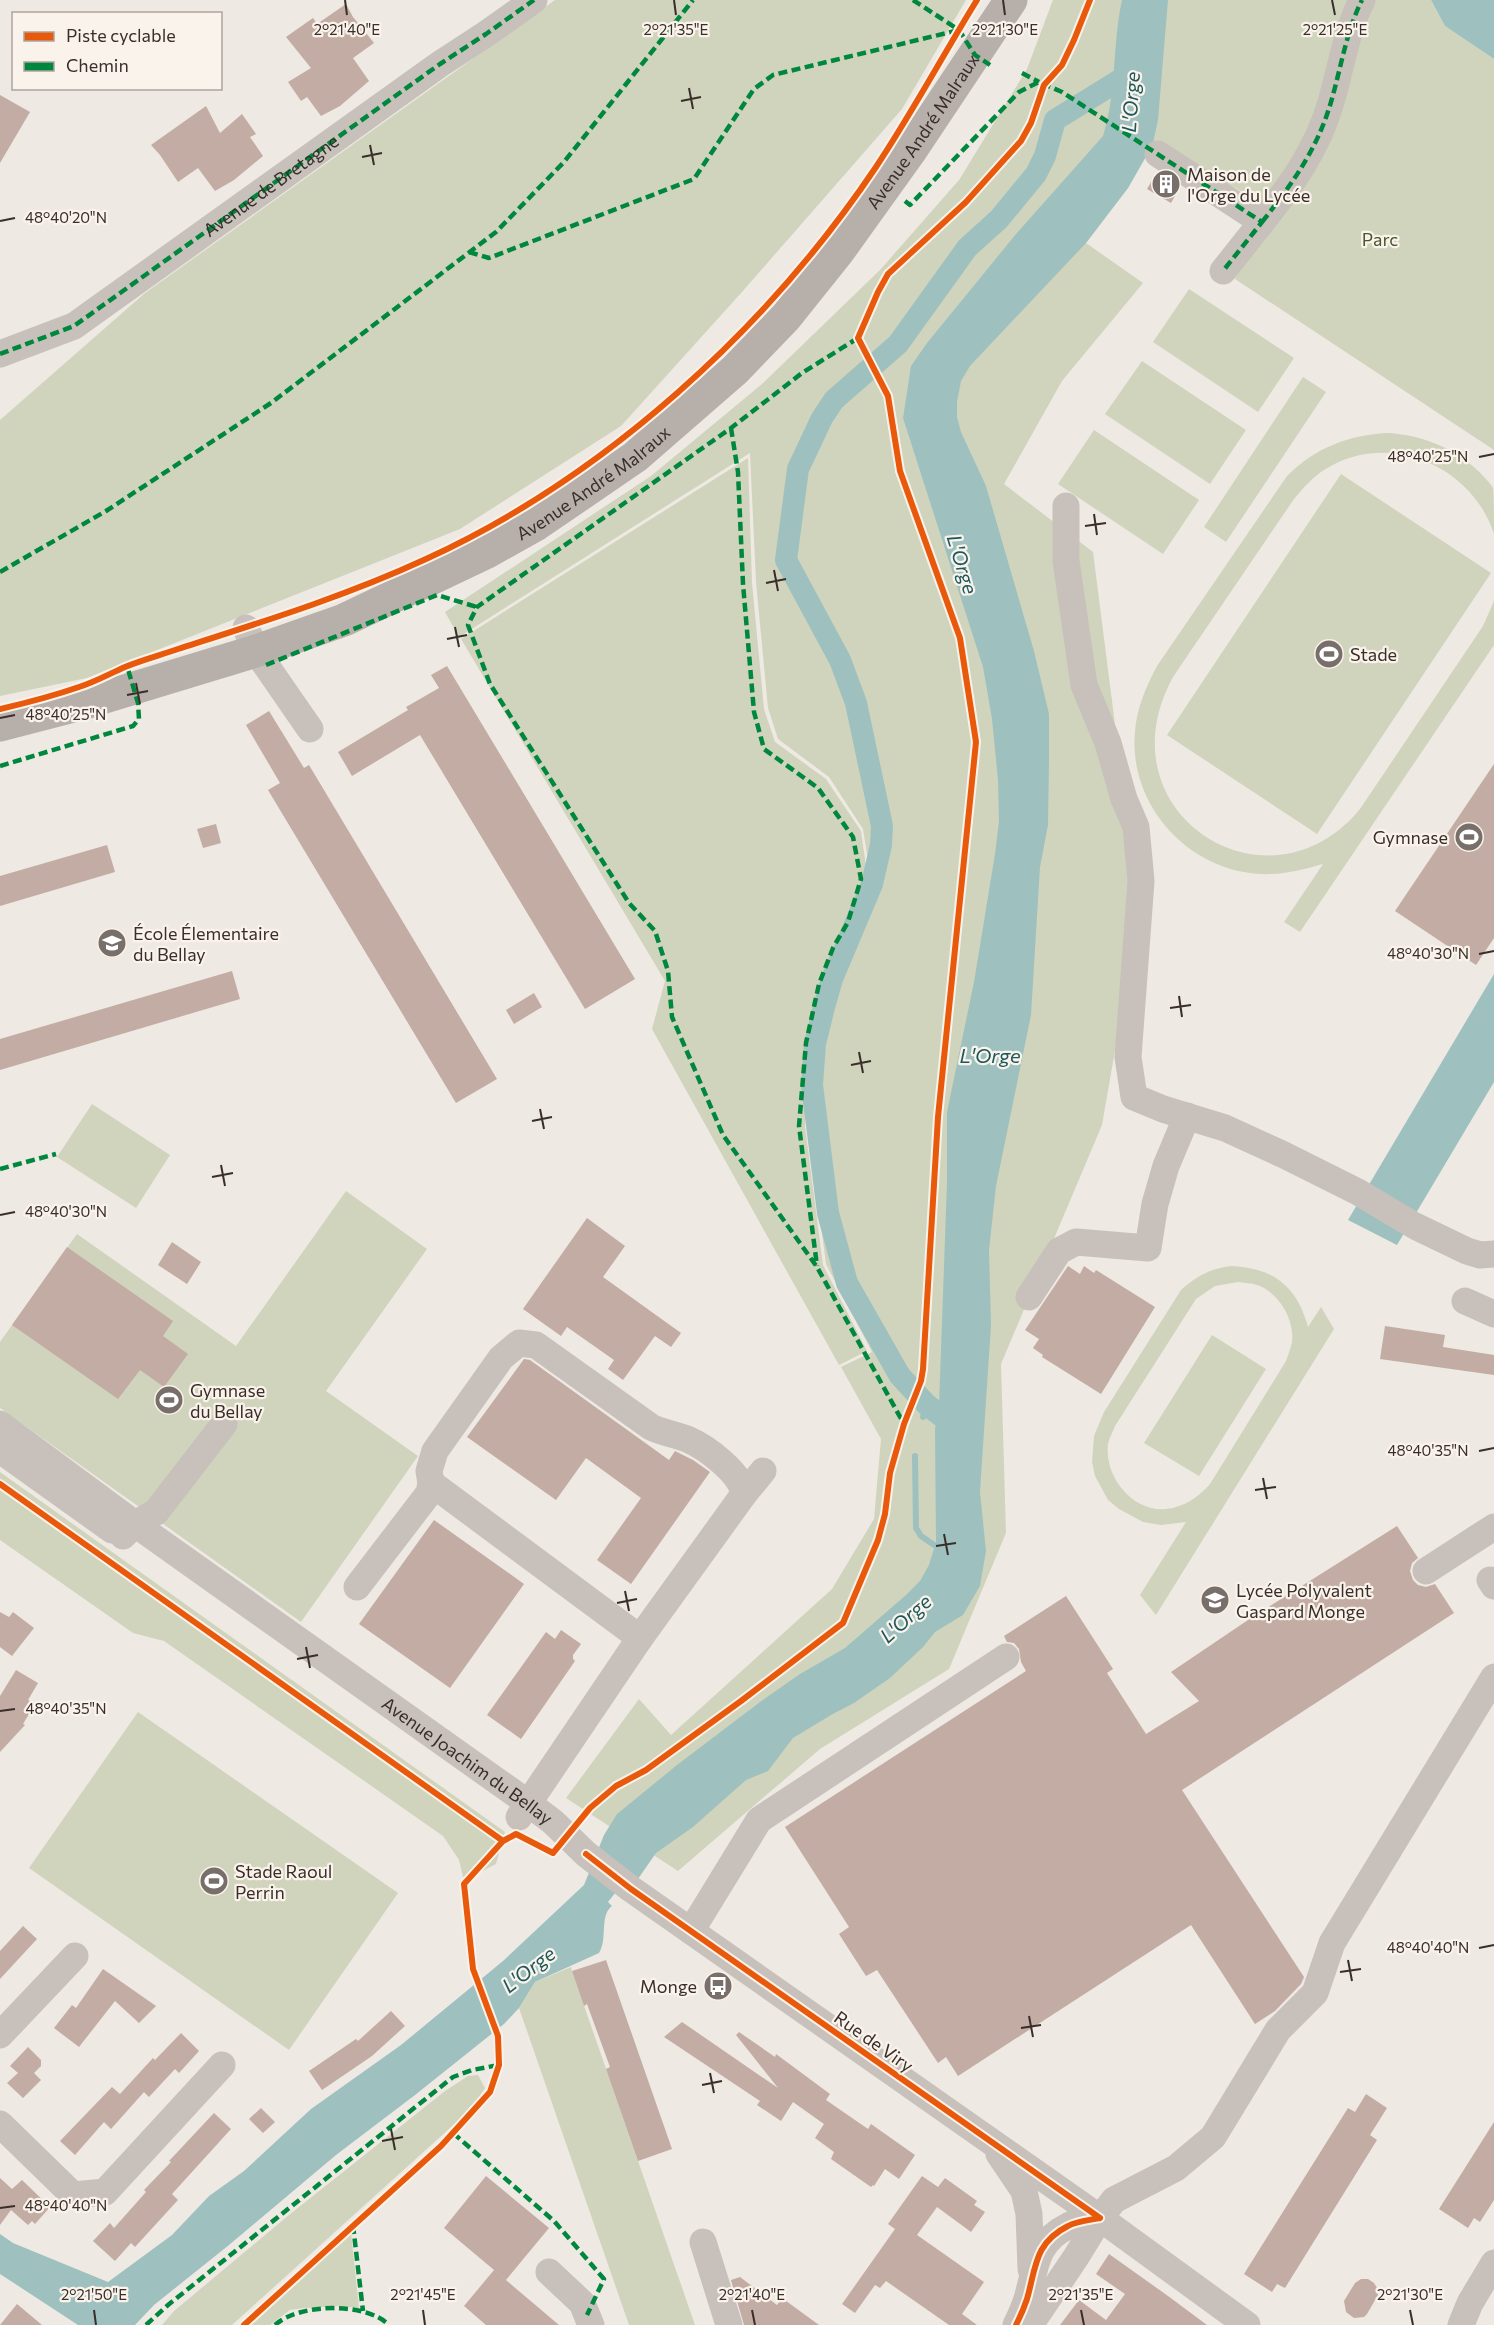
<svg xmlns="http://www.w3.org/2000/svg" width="1494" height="2325" font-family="Commissioner,sans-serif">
  <rect width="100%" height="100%" fill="#eee9e3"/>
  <path fill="#d0d4bc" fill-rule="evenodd" d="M555,0h411l-64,109 -160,183 -121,134 -161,103 -373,149 -87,18v-276l145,-127z
    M1053,0h378l14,26 49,33v391l-259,-171 32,-74 -114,-61 -25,44 -42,55 57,40 -81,98 -58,103 89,68 46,361 -37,212 -101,239 5,169 -57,136 -129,80 -142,122 -112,-73 73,-99 32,36 161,-146 42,-70 7,-80 -40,-72 31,-15 -46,-88 -18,-138 5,-83 12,-57 13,-35 17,-28 16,-44 -8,-50 -34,-52 -51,-38 -10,-31 -12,-126 -6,-129 -291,184 -14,-25 206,-136 111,-92 118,-114 79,-90 68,-111z
    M1189,289l105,69 -36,54 -105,-70z
    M1142,361l104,69 -36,54 -105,-70z
    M1303,377l23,15 -100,150 -22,-15z
    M1094,430l105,70 -36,54 -105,-70z
    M1390,433c35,3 70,17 94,44 3,3 7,7 9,11 1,9 1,35 1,46 -22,-69 -107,-105 -170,-64 -12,8 -21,18 -30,29l-121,178c-74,135 95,244 187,132l123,-183 11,-25v44l-194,287 -16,-10 39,-58c-21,6 -41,11 -63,10 -73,-4 -132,-70 -125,-143 2,-24 11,-44 22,-65l130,-190c28,-28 63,-42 103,-43z
    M748,458l4,125 12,126 11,33 51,37 35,52 7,49 -16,43 -16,27 -14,34 -12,58 -5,84 18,139 44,86 -28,14 -187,-336 13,-48 -204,-342z
    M1341,474l150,99 -174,261 -150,-99z
    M92,1104l78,51 -34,53 -79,-51z
    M346,1191l81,58 -101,142 92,65 -117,166 -301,-214v-66l77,-108 159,112z
    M1232,1266c41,2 65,20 76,61l13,-20 13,22 -178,286 -16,-20 46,-73 -25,3 -18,-3 -24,-13 -11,-9 -13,-24 -3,-14 2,-26 10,-24 77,-122c16,-14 30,-22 51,-24zM1238,1282c6,1 13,1 19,3 21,7 38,34 35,57 -1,6 -4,13 -6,19l-76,123c-11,13 -26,23 -44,25 -34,3 -62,-33 -58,-65 1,-6 5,-12 7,-18l81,-127 19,-13z
    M1212,1335l54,34 -67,107 -55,-33z
    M0,1472l505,360 -9,32 -25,13h-8l-4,-17 -16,-24 -279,-195 -31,-8 -133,-93z
    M138,1712l260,181 -109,157 -260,-182z
    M571,1967l1,4 123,354h-66l-110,-317 16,-26z
    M478,2075l7,13 -14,21 -239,216h-70l12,-14 115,-96 156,-124 23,-15z
    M351,2232l8,76 -20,-2 -35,2 -14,2 -20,15h-21z"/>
  <path fill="#9ec1c0" d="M1122,0h46l-10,120 -5,23 -9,17 -16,28 -42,55 -116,123 -9,15 -4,21v15l4,15 25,54 48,165 15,63v49l-1,62 -8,42 -9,148 -35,171 -7,64 2,75 -11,167 6,59 -6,35 -17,29 -28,17 -12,15 -33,31 -36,25 -23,12 -38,23 -25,33 -22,9 -53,47 -37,26 -25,36 -8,-6 -15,19 4,4c-13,10 -4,33 -13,47l-64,29 -16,26 -15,16 -89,71 -79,60 -107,90 -75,60 -19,20h-57l-78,-51v-40l13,9 95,39 64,-47 37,-39 35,-25 67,-62 90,-64 102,-84 81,-76 20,-50 13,-21 60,-49 83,-63 40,-28 45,-26 61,-53 14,-14 9,-16 7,-23 -1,-113 4,-23 8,-224v-70l27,-130 21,-128 4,-33 -1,-41 -6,-61 -9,-52 -80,-249 8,-52 16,-23 89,-109 87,-98c14,-44 9,-91 19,-136z
    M1431,0h63v59l-49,-33z
    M1494,974v108l-97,163 -49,-25z"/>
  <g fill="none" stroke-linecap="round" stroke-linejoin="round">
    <path stroke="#9ec1c0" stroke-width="6" d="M923,1417l3,-13
      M915,1456l1,72 5,8 19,13"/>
    <path stroke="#9ec1c0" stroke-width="22" d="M949,1422l-23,-18 -26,-28 -53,-93 -19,-70 -16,-128 3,-41 9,-37 8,-28 40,-95 9,-39 1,-19 -26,-123 -16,-43 -54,-100 12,-91 24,-51 12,-18 64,-56 69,-96 32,-29 37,-45 9,-18 10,-36 63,-39 11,-3"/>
  </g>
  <path fill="#c2aca4" d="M346,4l7,13 21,26 -21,15 16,23 -29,25 -19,10 -14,-19 -6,4 -13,-19 23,-14 -25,-31 27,-19 4,6z
    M0,95l30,17 -30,51z
    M206,106l14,27 22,-19 14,20 -6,3 13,19 -29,24 -19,11 -17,-23 -20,14 -18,-27 -9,-10z
    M1157,172l23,15 -9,16 -24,-14z
    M447,666l188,313 -50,30 -165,-274 -68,41 -14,-24 70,-42 -2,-3 33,-19 -8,-13z
    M269,711l35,57 5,-3 188,314 -41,24 -188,-313 12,-7 -34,-58z
    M1494,764v174l-18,27 -81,-54z
    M216,824l5,19 -18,5 -6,-19z
    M107,845l8,27 -115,34v-30z
    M232,971l8,28 -240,71v-31z
    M534,993l8,14 -28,17 -8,-14z
    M587,1218l38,28 -22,31 78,56 -10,14 -16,-11 -32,44 -15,-11 6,-9 -47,-33 -6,9 -38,-27z
    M172,1242l29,20 -14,22 -29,-19z
    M67,1247l106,74 -10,15 25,18 -24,33 -24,-17 -22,29 -106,-74z
    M1068,1266l12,8 4,-8 10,7 2,-3 59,37 -54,87 -59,-37 1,-2 -10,-7 6,-9 -14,-9z
    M1385,1326l60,9 -2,12 51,8v20l-114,-16z
    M524,1359l6,1 139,100 6,-9 18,9 17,12 -79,112 -34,-24 44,-62 -55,-40 -30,42 -89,-63z
    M434,1520l90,64 -74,104 -91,-64z
    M1397,1526l21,32 -6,5 -2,8 3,9 5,5 8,2 9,-3 19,29 -272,177 122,187 -3,7 -26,27 -20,13 -64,-99 -233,151 -12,-19 -8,6 -61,-93 -11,6 -27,-42 10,-7 -64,-100 241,-156 -5,-9 -2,-13 -5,-6 -7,-1 -3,-6 62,-40 47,73 -6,4 39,61 53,-33 -28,-29 77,-52z
    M0,1612l9,5 4,-5 21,16 -22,28 -12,-9z
    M561,1630l20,14 -8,11v4l2,2 -54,78 -34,-24 59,-83 9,7z
    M16,1670l22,13 -10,17 7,4 -12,20 2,1 -25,27v-56z
    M23,1926l14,13 -37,40v-28z
    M606,1960l66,189 -34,12 -32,-92 4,-2 -23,-63 -3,2 -12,-35z
    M103,1969l53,37 -17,17 -24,-22 -36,46 -25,-19 18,-23 4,3z
    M391,2011l14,15 -33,30 -50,34 -13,-19 47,-32 2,2z
    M682,2022l96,66 -42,-53 3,-3 36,25 1,-3 54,40 -4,6 42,29 3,-5 44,31 -16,24 -14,-10 -11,17 -1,-1 -2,2 -40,-28 3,-7 -19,-14 9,-14 -31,-22 -12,19 -24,-16 3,-4 -96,-64z
    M181,2033l18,18 -20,22 -4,-4 -26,28 -5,-5 -33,37 -7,-7 -29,33 -15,-14 52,-54 8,7 33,-36 2,2z
    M28,2047l13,13v6l-7,7 7,7 -18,18 -16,-15 11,-10 -8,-7z
    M1366,2094l21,14 -17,27 7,5 -92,148 -8,-4 -5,8 -28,-18 104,-166 7,4z
    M261,2108l14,14 -12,11 -14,-14z
    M214,2113l17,16 -59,65 6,6 -43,47 -4,-4 -16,18 -22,-20 17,-18 4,5 32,-36 -2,-2 27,-28 -2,-1z
    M1494,2122v78l-14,22 -6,-4 -6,10 -29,-19z
    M486,2176l63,52 -43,52 -62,-52z
    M922,2176l16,11 7,-9 32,23 -3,4 11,7 -14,20 -34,-25 -20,28 67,47 -22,32 15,11h-28l-63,-44 -6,7 -5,-3 -20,28 -13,-9 53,-75 -7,-5z
    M0,2178l12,11 10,-9 28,27 -15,17 -3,-3 -4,4 -17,-15 -11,15z
    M1109,2254l59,42 39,29h-147l19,-25 27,20 19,-26 -29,-20z
    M494,2270l65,55h-73l-22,-19z
    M740,2277l37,28 5,-7 37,27h-75l-13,-45z
    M1361,2279h7l6,4 3,5 1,7 -11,19 -3,3 -10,1 -8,-6 -2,-11 11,-18z
    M17,2304l25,21h-42z"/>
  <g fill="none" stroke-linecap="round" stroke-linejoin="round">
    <g stroke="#c8c1bb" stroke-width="27">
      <path d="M1158,154l104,68 -39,49"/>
      <path d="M1262,222c30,-38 55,-72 69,-120 10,-34 15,-70 31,-102"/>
      <path id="s1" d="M0,354l74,-28 366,-262 46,-30 48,-34"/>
      <path d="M1066,506v55l18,124 24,58 16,56 12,28 5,54 -13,176 6,40 29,12 62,19 59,27 74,37 57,34 52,25 13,4 14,-1"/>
      <path d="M246,628l10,23 54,78"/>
      <path d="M1029,1297l30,-46 17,-9 72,6 7,-44 11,-38 21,-50"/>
      <path d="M1465,1301l29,13"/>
      <path id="s2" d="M0,1424l135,100 393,279 25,19 33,32 45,35 469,329 147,107"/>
      <path d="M0,1450l112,80"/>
      <path d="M431,1483l209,155 -121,179"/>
      <path d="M123,1536l12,-12 21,-12 68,-88"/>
      <path d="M1426,1571l68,-44"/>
      <path d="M1490,1580l4,6"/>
      <path d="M357,1587l72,-94 2,-10 -2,-12 6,-20 66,-93 18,-15 17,2 115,82c12,6 24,7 36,12 19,8 54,34 57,55"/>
      <path d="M640,1638l104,-144 19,-23"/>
      <path d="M691,1931l68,-111 247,-163"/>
      <path d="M0,2035l75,-79"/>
      <path d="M0,2124l73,71 32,-3 117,-127"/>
      <path d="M999,2154l25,37 5,23 2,55"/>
      <path d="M703,2242l26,83"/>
      <path d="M549,2272l33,31 9,22"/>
      <path d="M1016,2325c4,-8 8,-17 11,-26 9,-31 7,-56 41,-73 9,-5 22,-6 32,-8"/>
      <path d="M1030,2325l46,-68 24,-39 14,-18 62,-32 37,-31 65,-107 37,-37 17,-50 162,-266"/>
      <path d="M1461,2325l9,-22 24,-40"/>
    </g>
    <path stroke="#b7afaa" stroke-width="33" id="s3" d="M0,725l85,-22 171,-52 88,-31 143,-68 50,-28 98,-67 100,-87 51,-53 52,-65 71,-99 102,-153"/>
    <path stroke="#00873e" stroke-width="4.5" stroke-dasharray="9 4.5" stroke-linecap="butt" d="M913,0l46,30 16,25 15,10
      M1022,73l17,9
      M905,201l5,4 109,-113 20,-10 23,10 200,130 -39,49
      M1262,222c30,-38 55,-72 69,-120 10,-34 15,-70 31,-102
      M469,252l20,6 205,-79 60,-90 19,-14 186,-45
      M858,338l-56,35 -71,55 -254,179 -9,18 22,59 139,219 26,28 13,40 4,46 51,118 94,132 87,157
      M0,354l74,-28 366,-262 46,-30 48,-34
      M731,428l7,44 5,112 11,128 10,37 54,39 35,49 8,42 -13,43 -15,26 -14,36 -13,59 -7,83 18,140
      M0,572l106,-61 165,-108 225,-171 68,-70 129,-162
      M266,665l171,-70 40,12
      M0,766l133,-40 6,-7 -1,-16 -11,-37
      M0,1169l56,-15
      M453,2133l101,88 50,58 -17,36
      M353,2225l10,86
      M146,2325l22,-20 285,-228 19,-7 27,-5
      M275,2325c24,-22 91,-23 114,0"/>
    <g stroke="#faf3eb" stroke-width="10">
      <path id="cycleway" d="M0,709c26,-6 53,-13 79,-22 16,-5 30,-13 46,-20 17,-7 36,-12 53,-18 84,-27 168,-53 248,-90 179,-82 341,-230 450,-392 36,-54 67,-112 101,-167
        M0,1484l503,357
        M586,1854l45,35 469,329
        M244,2325l197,-179 49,-54 9,-27 -1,-29 -25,-67 -9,-85 39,-43 13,-7 37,19 37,-45 26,-22 30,-16 95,-69 102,-78 35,-83 7,-26 5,-41 14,-49 17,-43 2,-12 15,-252 38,-375 -16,-104 -60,-167 -12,-75 -30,-58 20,-46 10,-18 78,-72 55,-61 10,-18 13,-38 18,-20 12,-25 16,-40
        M1016,2325c4,-8 8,-17 11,-26 9,-31 7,-56 41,-73 9,-5 22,-6 32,-8"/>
    </g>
    <use href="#cycleway" stroke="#e8590c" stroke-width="6"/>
  </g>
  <path fill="none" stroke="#392e29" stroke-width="2" d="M345,0l2,15M674,0l2,15M1003,0l2,15M1332,0l3,15M689,88l4,21M681,101l20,-4M370,145l4,20M362,157l20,-4M0,221l15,-3M1479,457l15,-3M1094,514l3,21M1085,526l21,-3M774,570l4,21M766,583l20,-4M455,627l4,20M447,639l20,-4M136,683l4,21M127,695l21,-4M0,718l15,-3M1479,954l15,-3M1179,996l3,21M1170,1008l21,-3M859,1052l4,21M851,1065l20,-4M540,1109l4,20M532,1121l20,-4M221,1165l4,21M212,1177l21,-4M0,1215l15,-3M1479,1451l15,-3M1263,1478l4,21M1255,1490l21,-3M944,1534l4,21M936,1546l20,-3M625,1591l4,20M617,1603l20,-4M306,1647l4,21M297,1659l21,-4M0,1711l15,-2M1479,1948l15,-3M1348,1960l4,21M1340,1972l21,-3M1029,2016l4,21M1021,2028l20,-3M710,2073l4,20M702,2085l20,-4M391,2129l4,21M382,2141l21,-4M0,2208l15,-2M94,2310l2,15M423,2310l2,15M752,2310l3,15M1081,2310l3,15M1410,2310l3,15"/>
  <defs>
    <g id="building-disc" transform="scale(1.5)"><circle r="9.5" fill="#786f6a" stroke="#faf3eb"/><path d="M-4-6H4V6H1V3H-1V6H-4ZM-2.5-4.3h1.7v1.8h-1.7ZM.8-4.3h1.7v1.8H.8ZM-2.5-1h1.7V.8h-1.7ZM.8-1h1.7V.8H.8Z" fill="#fff"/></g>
    <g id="stadium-disc" transform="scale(1.5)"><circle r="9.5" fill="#786f6a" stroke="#faf3eb"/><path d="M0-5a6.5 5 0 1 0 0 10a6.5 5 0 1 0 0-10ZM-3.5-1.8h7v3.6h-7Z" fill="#fff"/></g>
    <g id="school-disc" transform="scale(1.5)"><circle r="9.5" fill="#786f6a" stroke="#faf3eb"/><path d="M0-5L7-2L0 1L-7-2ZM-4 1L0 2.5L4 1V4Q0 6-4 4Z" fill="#fff"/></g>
    <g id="bus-disc" transform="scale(1.5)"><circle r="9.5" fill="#786f6a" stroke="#faf3eb"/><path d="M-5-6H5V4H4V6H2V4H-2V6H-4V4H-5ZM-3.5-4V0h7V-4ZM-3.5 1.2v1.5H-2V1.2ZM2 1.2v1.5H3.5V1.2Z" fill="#fff"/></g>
  </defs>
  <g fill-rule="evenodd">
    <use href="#building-disc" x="1166" y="184"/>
    <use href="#stadium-disc" x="1329" y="654"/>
    <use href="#stadium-disc" x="1469" y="837"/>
    <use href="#school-disc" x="112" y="943"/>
    <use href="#stadium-disc" x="169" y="1400"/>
    <use href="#school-disc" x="1215" y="1600"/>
    <use href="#stadium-disc" x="214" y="1881"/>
    <use href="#bus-disc" x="718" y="1986"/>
  </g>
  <g text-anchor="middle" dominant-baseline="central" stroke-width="4.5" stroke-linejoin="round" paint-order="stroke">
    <g font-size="18" fill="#392e29" stroke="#faf3eb">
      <text stroke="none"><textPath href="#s3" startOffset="1131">Avenue André Malraux</textPath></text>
      <text stroke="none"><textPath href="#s1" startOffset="321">Avenue de Bretagne</textPath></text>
      <text stroke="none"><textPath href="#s3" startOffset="645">Avenue André Malraux</textPath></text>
      <text stroke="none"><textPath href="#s2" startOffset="576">Avenue Joachim du Bellay</textPath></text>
      <text transform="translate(874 2041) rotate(35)">Rue de Viry</text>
    </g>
    <g font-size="18" fill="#392e29" stroke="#faf3eb" text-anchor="start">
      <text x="1187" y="174">Maison de<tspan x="1187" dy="21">l'Orge du Lycée</tspan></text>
      <text x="1350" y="654">Stade</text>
      <text x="1448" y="837" text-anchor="end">Gymnase</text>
      <text x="133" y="933">École Élementaire<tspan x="133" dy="21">du Bellay</tspan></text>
      <text x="190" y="1390">Gymnase<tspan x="190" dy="21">du Bellay</tspan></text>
      <text x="1236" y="1590">Lycée Polyvalent<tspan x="1236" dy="21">Gaspard Monge</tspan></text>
      <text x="235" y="1871">Stade Raoul<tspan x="235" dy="21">Perrin</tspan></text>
      <text x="697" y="1986" text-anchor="end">Monge</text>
    </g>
    <g font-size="18" fill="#48582c" stroke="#faf3eb">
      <text x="1380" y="239">Parc</text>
    </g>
    <g font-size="20" font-style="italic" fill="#1d585c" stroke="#faf3eb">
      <text transform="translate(1130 102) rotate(-86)">L'Orge</text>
      <text transform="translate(963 564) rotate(73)">L'Orge</text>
      <text x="990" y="1055">L'Orge</text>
      <text transform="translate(905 1618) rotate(-42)">L'Orge</text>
      <text transform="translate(528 1969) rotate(-38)">L'Orge</text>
    </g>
  </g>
  <g font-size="15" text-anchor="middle" fill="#392e29" stroke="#faf3eb" stroke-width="4.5" stroke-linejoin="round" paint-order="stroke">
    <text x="347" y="35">2°21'40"E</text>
    <text x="676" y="35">2°21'35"E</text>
    <text x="1005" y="35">2°21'30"E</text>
    <text x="1335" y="35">2°21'25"E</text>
    <text x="66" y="223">48°40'20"N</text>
    <text x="1428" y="462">48°40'25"N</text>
    <text x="66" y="720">48°40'25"N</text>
    <text x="1428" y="959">48°40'30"N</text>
    <text x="66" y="1217">48°40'30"N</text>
    <text x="1428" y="1456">48°40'35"N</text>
    <text x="66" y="1714">48°40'35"N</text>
    <text x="1428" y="1953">48°40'40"N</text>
    <text x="66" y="2211">48°40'40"N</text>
    <text x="94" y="2300">2°21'50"E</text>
    <text x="423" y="2300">2°21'45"E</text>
    <text x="752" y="2300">2°21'40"E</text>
    <text x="1081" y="2300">2°21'35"E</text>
    <text x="1410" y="2300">2°21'30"E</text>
  </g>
  <rect x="12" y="12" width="210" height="78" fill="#faf3eb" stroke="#ada49d" stroke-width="1.5"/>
  <rect x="24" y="32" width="30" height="9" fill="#e8590c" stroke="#ada49d" stroke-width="1.5"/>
  <text x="66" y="42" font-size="18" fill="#392e29">Piste cyclable</text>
  <rect x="24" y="62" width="30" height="9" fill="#00873e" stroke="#ada49d" stroke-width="1.5"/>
  <text x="66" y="72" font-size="18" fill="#392e29">Chemin</text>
</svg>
